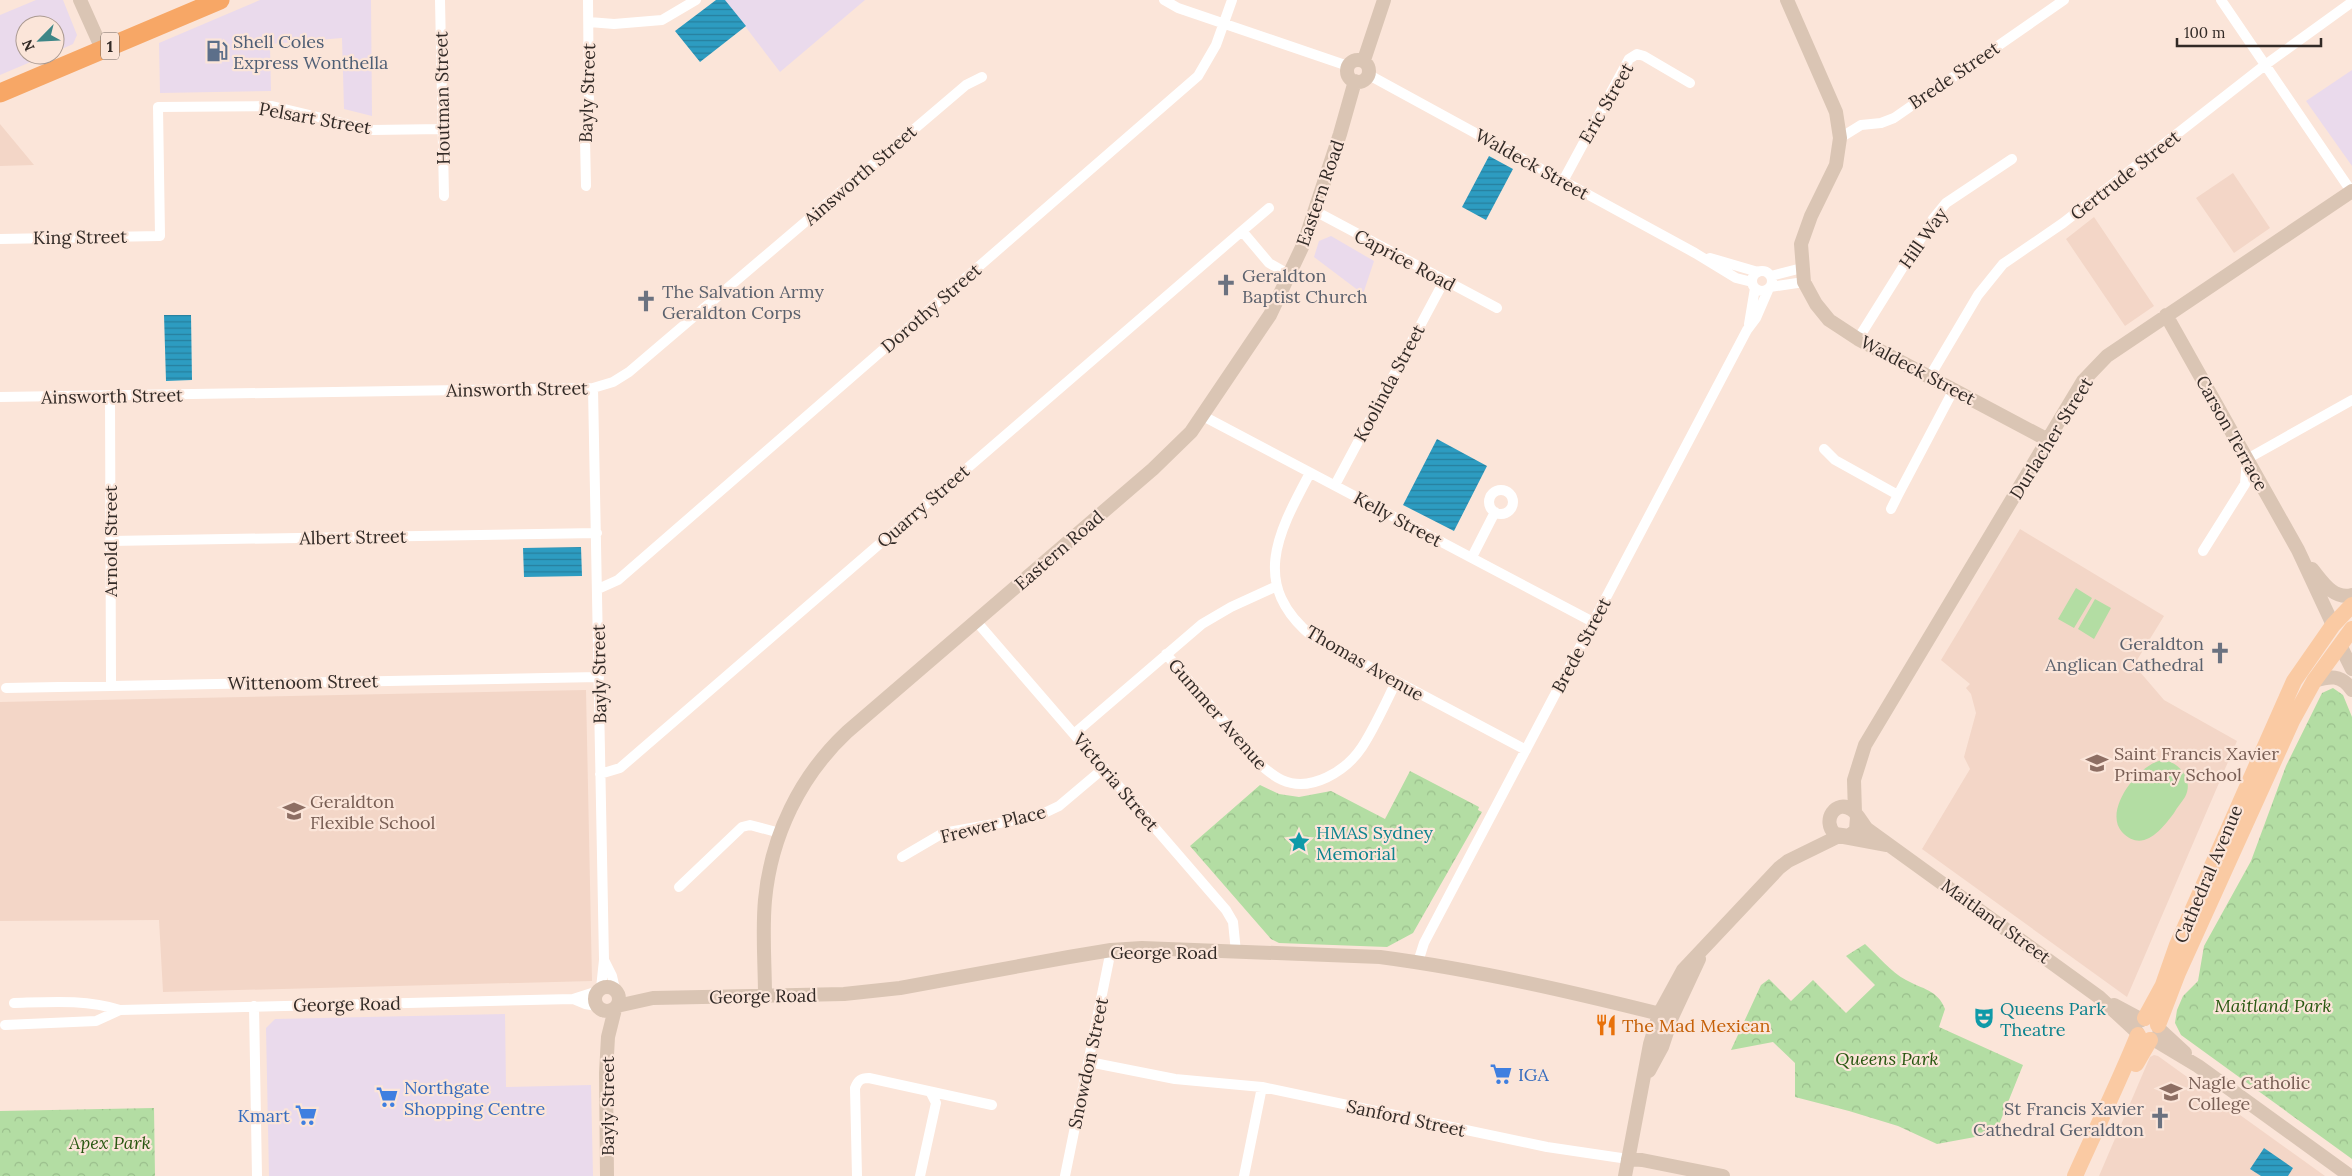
<svg xmlns="http://www.w3.org/2000/svg" width="2352" height="1176" font-family="Lora,serif">
  <defs>
    <pattern id="park-crowns" width="20" height="18" patternUnits="userSpaceOnUse" patternTransform="scale(1.25)"><rect width="20" height="18" fill="#b3dda3"/><path d="M2 6a3 3 0 1 1 6 0M12 15a3 3 0 1 1 6 0" fill="none" stroke="#9abe8c"/></pattern>
    <pattern id="water-rules" width="6" height="5" patternUnits="userSpaceOnUse" patternTransform="scale(1.25)"><rect width="6" height="5" fill="#2d9cc1"/><path d="M0 2.5h6" fill="none" stroke="#277f9d"/></pattern>
  </defs>
  <rect width="100%" height="100%" fill="#fbe5d9"/>
  <path fill="#eadaec" d="M36,0h27l14,35 -4,9 -18,8v-27h-30v30h22l-47,20v-60z
    M260,0h111l1,116 -28,-7 -2,-71 -72,6 1,47 -111,2 -1,-50z
    M725,0h140l-85,72z
    M2352,70v96l-46,-65z
    M1331,236l43,25 -11,33 -49,-37 5,-16z
    M505,1014l1,73 85,-2 2,91h-324l-3,-148 9,-9z"/>
  <path fill="#f3d6c7" d="M0,124l34,41 -34,1z
    M2233,173l37,55 -36,25 -38,-55z
    M2094,217l60,89 -29,20 -59,-87z
    M2020,529l144,87 -30,49 30,35 73,41 -110,256 -205,-148 48,-80 -6,-12 12,-44 -5,-19 -5,-6 4,-4 -29,-24z
    M586,690l6,291 -429,11 -4,-72 -159,1v-219z
    M2154,1055l4,1 167,120h-226l51,-119z"/>
  <path fill="#b3dda3" d="M2076,588l16,10 -18,30 -16,-9z
    M2095,599l16,9 -17,31 -16,-10z
    M2164,760c16,3 30,20 21,37 -3,5 -8,10 -11,16 -12,16 -31,41 -52,19 -20,-22 19,-71 42,-72z"/>
  <path fill="url(#park-crowns)" d="M2333,688l10,7 9,22v442l-171,-124 -6,-12 2,-13 6,-14 15,-15 6,-35 47,-85 35,-95 36,-73z
    M1410,771l69,36 -1,3 4,2 -69,121 -26,14 -108,-4 -8,-4 -81,-93 70,-61 19,9 20,3 32,-6 54,28z
    M1865,944c13,12 26,28 41,36 16,9 32,10 39,29l-6,18 84,38 -25,62 -23,10 -38,7 -39,-18 -49,-15 -54,-14v-34l-22,-21 -42,8 30,-65 8,-6 22,22 22,-21 33,33 29,-28 -29,-29z
    M154,1108l1,68h-155v-65z"/>
  <path fill="url(#water-rules)" d="M716,0h9l21,26 -46,36 -25,-31z
    M1489,156l24,13 -27,51 -24,-13z
    M164,315h27l1,65 -26,1z
    M1437,439l50,27 -33,65 -51,-26z
    M581,547l1,29 -58,1 -1,-29z
    M2264,1148l29,20 -5,8h-27l-11,-7z"/>
  <g fill="none" stroke-linecap="round" stroke-linejoin="round">
    <path stroke="#fff" stroke-width="10" d="M440,0l4,196
      M1164,0l14,8 170,58
      M2221,0l130,191
      M589,22l25,2 48,-4 34,-20
      M1369,75l326,178 41,25 16,4
      M1840,138l21,-13 20,-2 13,-5 170,-118
      M1563,181l66,-122 8,-5 7,2 46,27
      M586,186l-1,-48 4,-26 -1,-112
      M1315,211l182,97
      M1242,231l27,-23
      M0,239l160,-3 -2,-129 114,-1 100,24 71,-1
      M1710,258l48,14
      M1752 281a10 10 0 1 1 20 0a10 10 0 1 1-20 0Z
      M1771,276l31,-8
      M1770,287l34,-5
      M1749,324l6,-36
      M1858,339l75,-120 13,-16 66,-44
      M1930,376l48,-81 25,-31 60,-41 202,-158 87,-63
      M593,388l11,572 -3,28
      M110,396l1,289
      M0,397l593,-9 20,-6 16,-10 337,-287 16,-8
      M1203,416l390,206
      M1824,449l11,11 63,35 56,-106
      M1310,473c-32,60 -61,112 3,164l213,113
      M1335,485l109,-204
      M1489 502a12 12 0 1 1 24 0a12 12 0 1 1-24 0Z
      M1891,509l7,-14
      M110,541l487,-8
      M2203,551l42,-67 2,-25 105,-59
      M1472,557l23,-45
      M598,589l20,-9 580,-504 18,-31 16,-45
      M976,621l250,289 7,12 3,30
      M1166,654l97,113c6,5 12,10 19,13 29,13 64,-9 80,-33 13,-20 23,-43 34,-65
      M6,688l593,-11
      M1075,733l127,-109 29,-17 46,-21
      M600,774l20,-6 622,-537 27,32 21,12
      M902,857l41,-24 95,-17 21,-10 45,-38
      M679,887l63,-60 8,-2 30,8
      M604,960l8,16 3,13
      M1418,962l6,-19 323,-613 9,-12 13,-30
      M573,999l12,5 12,2
      M14,1003c35,-1 72,-4 106,7l453,-11 25,-8
      M254,1006l3,170
      M5,1025l91,-4 24,-11
      M1089,1062l86,17 87,8 285,60 81,12
      M857,1176l-2,-88c3,-8 6,-10 14,-10l123,27
      M920,1176l16,-73 -5,-10
      M1065,1176l46,-226
      M1244,1176l18,-89"/>
    <path stroke="#dac5b4" stroke-width="14" d="M80,0l22,49
      M1787,0l49,112 4,26 -4,27 -25,51 -10,28 3,38 12,22 13,16 29,19 190,101
      M1347 71a11 11 0 1 1 22 0a11 11 0 1 1-22 0Z
      M1364,60l20,-60
      M2166,315l132,235 35,75
      M2312,569c10,12 21,31 40,26
      M2340,645l12,24
      M2314,681c16,-5 27,-7 38,9
      M1855,813l-1,-33 11,-35 218,-364 24,-25 245,-165
      M1857,817l-1,13 -7,6 -14,-2c-14,-13 1,-36 17,-24 6,4 10,13 15,19l232,168 38,35
      M1844,837l43,8
      M595 999a12 12 0 1 1 24 0a12 12 0 1 1-24 0Z
      M765,996c0,-32 -3,-64 0,-96 6,-64 35,-124 82,-168l306,-263 38,-37 79,-117 34,-72 36,-109 15,-53
      M2114,1005l28,15
      M617,1006l36,-8 191,-4 56,-6 169,-31 42,-7 31,-2 238,9c98,13 197,36 292,60
      M2159,1029l26,24
      M2153,1039l45,27 152,110
      M1649,1071l13,-24 10,-30 27,-58
      M1628,1159l14,1 81,16
      M607,1176l-1,-103 2,-36 7,-28
      M1625,1176l25,-132 9,-30 24,-44 96,-102 9,-7 51,-25"/>
    <path stroke="#facaa3" stroke-width="16" d="M2145,1018l18,-33 14,-40 117,-264 39,-56 19,-20
      M2158,1025l20,-52 114,-252 22,-40 38,-52
      M2136,1064l14,-24
      M2075,1176c21,-47 44,-94 63,-141"/>
    <path stroke="#f7a766" stroke-width="19" d="M0,93l220,-93"/>
  </g>
  <defs>
    <g id="fuel-bare" transform="scale(1.725)"><path d="M-5.5-6h7V0h2V4h1.3V-2.5L3-4.5l.8-.8L6-3V5H2.5V1h-1V6h-7ZM-4.2-4.7v3.2H.2V-4.7Z" fill="#5c6f8a" stroke="#fbe5d9" stroke-width="2.5" paint-order="stroke"/></g>
    <g id="church-bare" transform="scale(1.725)"><path d="M-1.2-6h2.4v3.5h3.3v2.4h-3.3V6h-2.4V-.1h-3.3v-2.4h3.3Z" fill="#6b7280" stroke="#fbe5d9" stroke-width="2.5" paint-order="stroke"/></g>
    <g id="school-bare" transform="scale(1.725)"><path d="M0-5L7-2L0 1L-7-2ZM-4 1L0 2.5L4 1V4Q0 6-4 4Z" fill="#8d6e63" stroke="#fbe5d9" stroke-width="2.5" paint-order="stroke"/></g>
    <g id="sight-bare" transform="scale(1.725)"><path d="M0-6L1.8-2.2L6-1.7L2.9 1.2L3.7 5.4L0 3.3L-3.7 5.4L-2.9 1.2L-6-1.7L-1.8-2.2Z" fill="#0f9aa8" stroke="#fbe5d9" stroke-width="2.5" paint-order="stroke"/></g>
    <g id="theatre-bare" transform="scale(1.725)"><path d="M-5-5.5Q0-4 5-5.5V0Q5 5 0 6Q-5 5-5 0ZM-3.3-2.5H-1v1.5H-3.3ZM1-2.5H3.3v1.5H1ZM-2.8 1Q0 5.5 2.8 1Z" fill="#0f9aa8" stroke="#fbe5d9" stroke-width="2.5" paint-order="stroke"/></g>
    <g id="restaurant-bare" transform="scale(1.725)"><path d="M-5-6h1v4h1v-4h1v4h1v-4h1v5L-1.5 .5V6h-2V.5L-5-1ZM5-6V6H3V1.5H1.5Q1.5-4 5-6Z" fill="#e8710a" stroke="#fbe5d9" stroke-width="2.5" paint-order="stroke"/></g>
    <g id="supermarket-bare" transform="scale(1.725)"><path d="M-6-5.5h2.5l.6 2H6L4.5 2H-2.5L-4.4-4H-6ZM-1.5 3.2a1.3 1.3 0 1 0 .1 0ZM3 3.2a1.3 1.3 0 1 0 .1 0Z" fill="#3f7fe0" stroke="#fbe5d9" stroke-width="2.5" paint-order="stroke"/></g>
  </defs>
  <g fill-rule="evenodd">
    <use href="#fuel-bare" x="217" y="51"/>
    <use href="#church-bare" x="1226" y="285"/>
    <use href="#church-bare" x="646" y="301"/>
    <use href="#church-bare" x="2220" y="653"/>
    <use href="#school-bare" x="2097" y="763"/>
    <use href="#school-bare" x="294" y="811"/>
    <use href="#sight-bare" x="1299" y="842"/>
    <use href="#theatre-bare" x="1984" y="1018"/>
    <use href="#restaurant-bare" x="1606" y="1025"/>
    <use href="#supermarket-bare" x="1501" y="1074"/>
    <use href="#school-bare" x="2171" y="1092"/>
    <use href="#supermarket-bare" x="387" y="1097"/>
    <use href="#supermarket-bare" x="306" y="1115"/>
    <use href="#church-bare" x="2160" y="1118"/>
  </g>
  <g text-anchor="middle" dominant-baseline="central" stroke-width="4.5" stroke-linejoin="round" paint-order="stroke">
    <rect fill="#fbe5d9" stroke="#6e625c" stroke-width="1" x="101" y="32.5" width="18" height="27" rx="4"/>
    <g font-size="16" font-weight="bold" fill="#322a26">
      <text x="110" y="46">1</text>
    </g>
    <g font-size="18" fill="#4e5e75" stroke="#fbe5d9" text-anchor="start">
      <text x="233" y="41">Shell Coles<tspan x="233" dy="21">Express Wonthella</tspan></text>
    </g>
    <g font-size="18" fill="#322a26" stroke="#fbe5d9">
      <text transform="translate(1954 75) rotate(-34)">Brede Street</text>
      <text transform="translate(587 93) rotate(-88)">Bayly Street</text>
      <text transform="translate(442 98) rotate(-91)">Houtman Street</text>
      <text transform="translate(1606 103) rotate(-60)">Eric Street</text>
      <text transform="translate(315 118) rotate(10)">Pelsart Street</text>
      <text transform="translate(1532 164) rotate(29)">Waldeck Street</text>
      <text transform="translate(860 175) rotate(-41)">Ainsworth Street</text>
      <text transform="translate(2125 175) rotate(-38)">Gertrude Street</text>
      <text transform="translate(1320 193) rotate(-71)">Eastern Road</text>
      <text transform="translate(80 237) rotate(-1)">King Street</text>
      <text transform="translate(1923 238) rotate(-55)">Hill Way</text>
      <text transform="translate(1405 260) rotate(28)">Caprice Road</text>
      <text transform="translate(931 308) rotate(-41)">Dorothy Street</text>
      <text transform="translate(1918 370) rotate(28)">Waldeck Street</text>
      <text transform="translate(1389 383) rotate(-62)">Koolinda Street</text>
      <text transform="translate(517 389) rotate(-1)">Ainsworth Street</text>
      <text transform="translate(112 396) rotate(-1)">Ainsworth Street</text>
      <text transform="translate(2232 433) rotate(61)">Carson Terrace</text>
      <text transform="translate(2051 438) rotate(-58)">Durlacher Street</text>
      <text transform="translate(923 506) rotate(-41)">Quarry Street</text>
      <text transform="translate(1398 519) rotate(28)">Kelly Street</text>
      <text transform="translate(353 537) rotate(-1)">Albert Street</text>
      <text transform="translate(110 541) rotate(-90)">Arnold Street</text>
      <text transform="translate(1059 550) rotate(-41)">Eastern Road</text>
      <text transform="translate(1581 645) rotate(-62)">Brede Street</text>
      <text transform="translate(1365 663) rotate(30)">Thomas Avenue</text>
      <text transform="translate(599 674) rotate(-91)">Bayly Street</text>
      <text transform="translate(303 682) rotate(-1)">Wittenoom Street</text>
      <text transform="translate(1218 714) rotate(49)">Gummer Avenue</text>
      <text transform="translate(1116 782) rotate(50)">Victoria Street</text>
      <text transform="translate(993 824) rotate(-14)">Frewer Place</text>
      <text transform="translate(2208 874) rotate(-67)">Cathedral Avenue</text>
      <text transform="translate(1996 921) rotate(36)">Maitland Street</text>
      <text x="1164" y="952">George Road</text>
      <text transform="translate(763 996) rotate(-1)">George Road</text>
      <text transform="translate(347 1004) rotate(-1)">George Road</text>
      <text transform="translate(1088 1063) rotate(-78)">Snowdon Street</text>
      <text transform="translate(607 1106) rotate(-90)">Bayly Street</text>
      <text transform="translate(1406 1118) rotate(12)">Sanford Street</text>
    </g>
    <g font-size="18" fill="#5b616d" stroke="#fbe5d9" text-anchor="start">
      <text x="1242" y="275">Geraldton<tspan x="1242" dy="21">Baptist Church</tspan></text>
      <text x="662" y="291">The Salvation Army<tspan x="662" dy="21">Geraldton Corps</tspan></text>
      <text x="2204" y="643" text-anchor="end">Geraldton<tspan x="2204" dy="21">Anglican Cathedral</tspan></text>
      <text x="2144" y="1108" text-anchor="end">St Francis Xavier<tspan x="2144" dy="21">Cathedral Geraldton</tspan></text>
    </g>
    <g font-size="18" fill="#785e54" stroke="#fbe5d9" text-anchor="start">
      <text x="2114" y="753">Saint Francis Xavier<tspan x="2114" dy="21">Primary School</tspan></text>
      <text x="310" y="801">Geraldton<tspan x="310" dy="21">Flexible School</tspan></text>
      <text x="2188" y="1082">Nagle Catholic<tspan x="2188" dy="21">College</tspan></text>
    </g>
    <g font-size="18" fill="#0d838f" stroke="#fbe5d9" text-anchor="start">
      <text x="1316" y="832">HMAS Sydney<tspan x="1316" dy="21">Memorial</tspan></text>
      <text x="2000" y="1008">Queens Park<tspan x="2000" dy="21">Theatre</tspan></text>
    </g>
    <g font-size="18" font-style="italic" fill="#285710" stroke="#fbe5d9">
      <text x="2273" y="1005">Maitland Park</text>
      <text x="1887" y="1058">Queens Park</text>
      <text x="110" y="1142">Apex Park</text>
    </g>
    <g font-size="18" fill="#c56008" stroke="#fbe5d9" text-anchor="start">
      <text x="1622" y="1025">The Mad Mexican</text>
    </g>
    <g font-size="18" fill="#366cbe" stroke="#fbe5d9" text-anchor="start">
      <text x="1518" y="1074">IGA</text>
      <text x="404" y="1087">Northgate<tspan x="404" dy="21">Shopping Centre</tspan></text>
      <text x="290" y="1115" text-anchor="end">Kmart</text>
    </g>
  </g>
  <g transform="translate(40 40) rotate(246)"><circle r="24" fill="#fbe5d9" stroke="#ab9a91"/>
  <path d="M0-4L9 19L0 12L-9 19Z" fill="#3e8687"/>
  <text y="-8" font-size="14" font-weight="bold" text-anchor="middle" fill="#322a26">N</text>
  </g>
  <path d="M2177 38v8h144v-8" fill="none" stroke="#322a26" stroke-width="2.5"/>
  <text x="2184" y="38" font-size="15" fill="#322a26" stroke="#fbe5d9" stroke-width="4" paint-order="stroke">100 m</text>
</svg>
